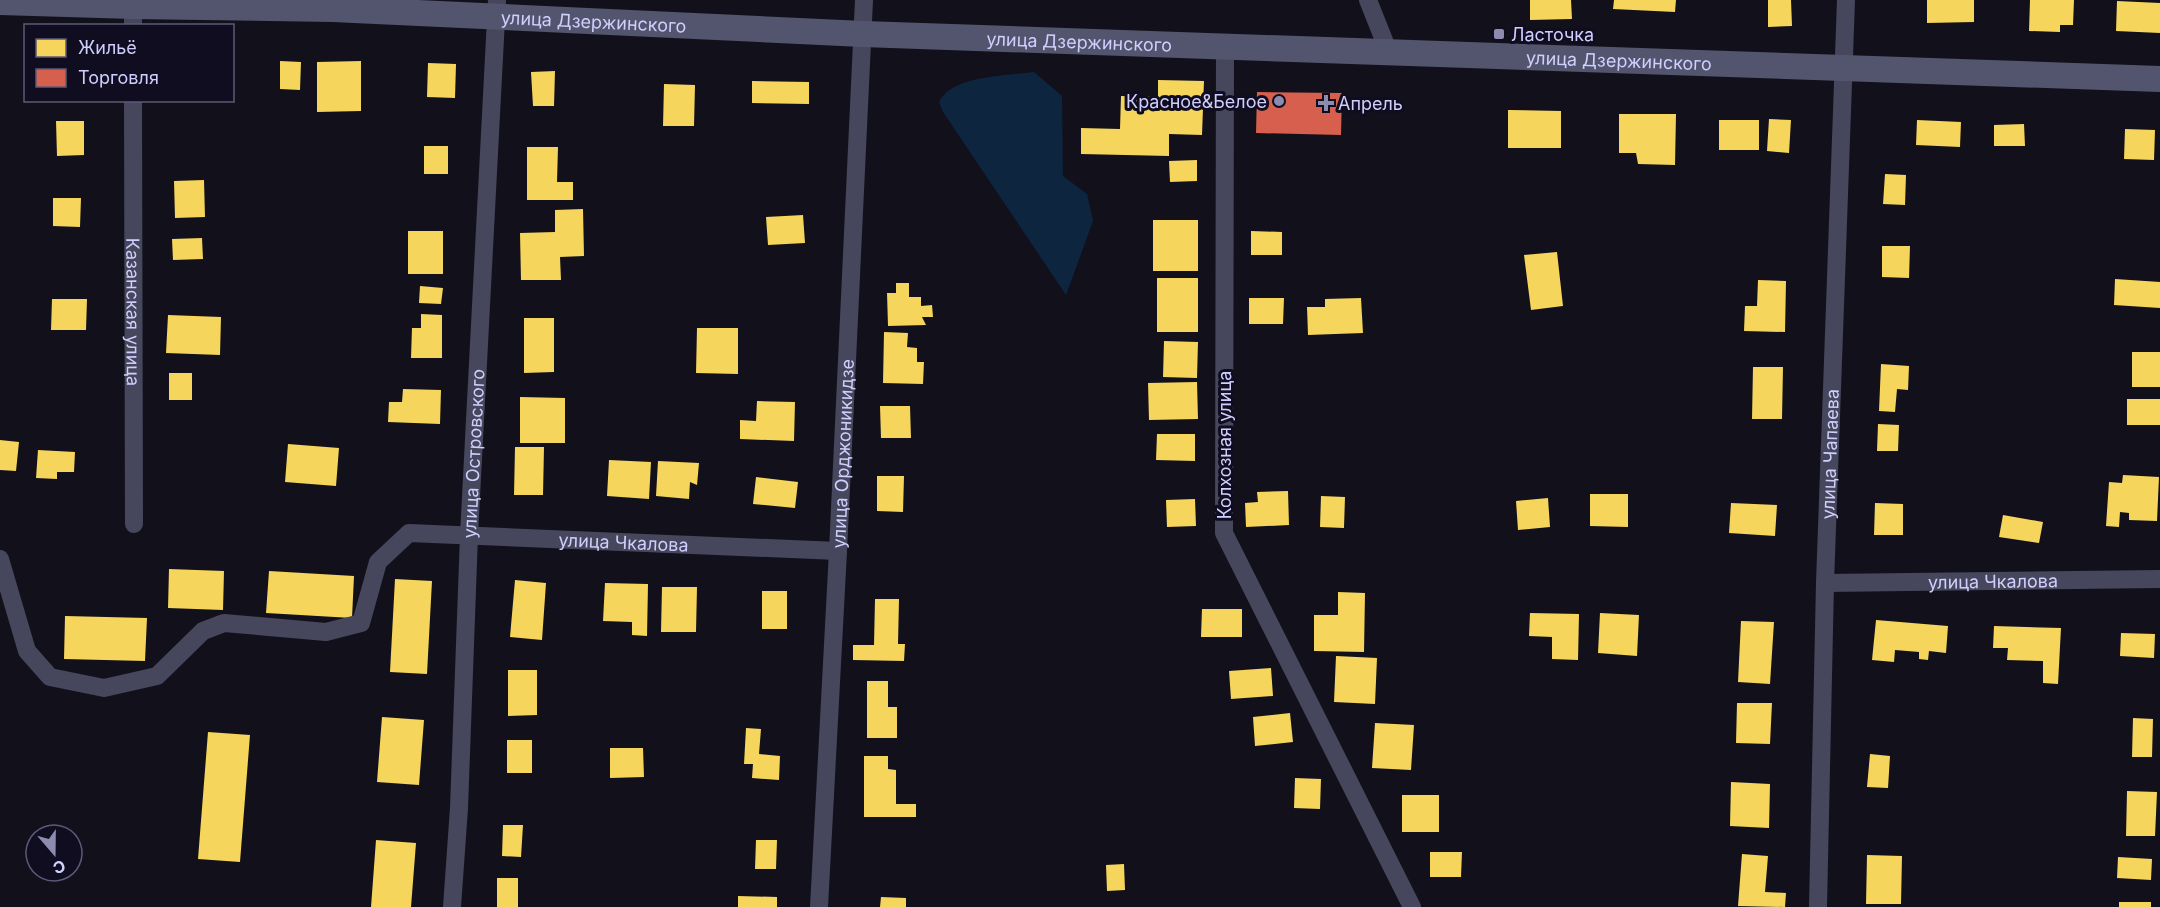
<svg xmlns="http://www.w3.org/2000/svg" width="2160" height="907" font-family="Inter,sans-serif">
  <rect width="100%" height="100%" fill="#12111b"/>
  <path fill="#0e253f" d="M1034,72l28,24 1,80 24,18 6,27 -27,74 -123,-183 -4,-10c13,-27 68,-26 95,-30z"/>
  <path fill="#f6d55c" d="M1530,0h41l1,19 -42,1z
    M1614,0h62l-1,12 -62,-3z
    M1768,0h23l1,26 -24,1z
    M1927,0h47v22l-47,1z
    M2030,0h44l-1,25h-13v7l-31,-1z
    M2117,1l43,2v30l-44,-2z
    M280,61l21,1 -1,28 -20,-1z
    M361,61v50l-44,1v-50z
    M428,63l28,1 -1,34 -28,-1z
    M555,71l-1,35h-21l-2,-34z
    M1158,80l46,1 -2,54 -33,-1v22l-88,-2v-26l39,1 1,-33 37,1z
    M752,81l57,1v22l-57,-1z
    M664,84l31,1 -1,41h-31z
    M1508,110l53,1v37h-53z
    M1619,114h57l-1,51 -37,-1 -2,-11h-17z
    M1769,119l22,1 -2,33 -22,-2z
    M1719,120h40v30h-40z
    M1917,120l44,2 -1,25 -44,-2z
    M56,121h28v34l-27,1z
    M2024,124l1,22h-31v-21z
    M2125,129l30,1 -1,30 -30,-1z
    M424,146h24v28h-24z
    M527,147h31l-1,35h16v18h-46z
    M1197,160v21l-27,1 -1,-21z
    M1885,174l21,1 -1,30 -22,-1z
    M204,180l1,37 -30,1 -1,-37z
    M53,198h28l-1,29 -27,-1z
    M583,209l1,47 -24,1 1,23h-40l-1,-47 35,-1v-22z
    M803,215l2,28 -37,2 -2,-28z
    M1153,220h45v51h-45z
    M408,231h35v43h-35z
    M1251,231l31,1v23h-31z
    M202,238l1,21 -30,1 -1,-21z
    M1882,246h28l-1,32 -27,-1z
    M1557,252l6,54 -32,4 -7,-55z
    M1157,278h41v54h-41z
    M2115,279l45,3v26l-46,-3z
    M1758,280l28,1 -1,51 -41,-1 1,-25h12z
    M896,283h13v14h12v9l11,-1 1,12h-11l4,8 -38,1 -1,-33h9z
    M420,286l23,2 -2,16 -22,-1z
    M1249,298h35l-1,26h-34z
    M1361,298l2,35 -55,2 -1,-28h18v-8z
    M52,299h35l-1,31h-35z
    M421,314l21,1v43h-31l1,-30h9z
    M168,315l53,2 -1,38 -54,-2z
    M524,318h30v54l-30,1z
    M697,328h41v46l-42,-1z
    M884,332l24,1 -1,14 10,1v14h7l-1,22 -40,-1z
    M1164,341l34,1 -1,36 -34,-1z
    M2132,352h28v35h-28z
    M1881,364l28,2 -1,24 -11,-1 -2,23 -16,-1z
    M1753,367h30l-1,52h-30z
    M169,373h23v27h-23z
    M1197,382l1,37 -49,1 -1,-37z
    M403,389l38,1 -1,34 -52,-2 1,-20h13z
    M520,397l45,1v45h-45z
    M2127,399h33v26h-33z
    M757,401l38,1 -1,39 -54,-2v-19l16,1z
    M880,406h30l1,32h-30z
    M1878,424l21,1 -1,26h-21z
    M1157,434h38v27l-39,-1z
    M0,440l19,2 -3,29 -16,-1z
    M288,444l51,4 -3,38 -51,-4z
    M515,447h29l-1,48h-29z
    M38,450l37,2 -1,20h-17v7l-21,-1z
    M609,460l42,2 -2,37 -42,-3z
    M658,461l41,2 -2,22 -7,-3 -1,17 -33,-3z
    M2123,475l36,2 -2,44 -28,-1v-7l-9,-1 -1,15 -13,-1 3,-44 13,1z
    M877,476h27l-1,36 -26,-1z
    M756,477l42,5 -3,26 -42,-4z
    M1288,491l1,34 -43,2 -1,-24 13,-1 -1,-10z
    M1590,494h38v33l-38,-1z
    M1321,496l24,1 -1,31 -24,-1z
    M1548,498l2,29 -32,3 -2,-29z
    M1195,499l1,27 -29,1 -1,-27z
    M1731,503l46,2 -2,31 -46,-3z
    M1875,503l28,1v31h-29z
    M2003,515l40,7 -4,21 -40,-6z
    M169,569l55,2 -1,39 -55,-2z
    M269,571l85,5 -2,42 -86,-5z
    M395,579l37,2 -5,93 -37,-2z
    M515,580l31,3 -4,57 -32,-3z
    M605,583l43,1 -1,52 -15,-1v-13l-29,-1z
    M662,587h35l-1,45h-35z
    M762,591h25v38h-25z
    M1338,592l27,1 -1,59 -50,-1v-36h24z
    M875,599h24l-1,45h7l-1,17 -51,-1v-15h21z
    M1202,609h40v28h-41z
    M1530,613l49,1 -1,46 -26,-1v-22l-23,-1z
    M1600,613l39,2 -2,41 -39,-3z
    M65,616l82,2 -2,43 -81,-2z
    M1876,620l72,6 -2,27 -17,-2 -1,9 -9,-1v-7l-24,-2 -1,12 -22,-2z
    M1741,621l33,1 -4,62 -32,-2z
    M1994,626l67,2 -3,56 -15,-1v-22l-36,-1 1,-12h-15z
    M2121,633l34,1 -1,24 -34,-2z
    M1336,656l41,2 -2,46 -41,-2z
    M1271,668l2,28 -42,3 -2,-28z
    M508,670h29v45l-29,1z
    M867,681h21v26h9v31h-30z
    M1737,703h35l-2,41 -34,-1z
    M1290,713l3,29 -38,4 -2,-29z
    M382,717l42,3 -5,65 -42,-3z
    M2133,718l20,1 -1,38h-20z
    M1375,723l39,2 -3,45 -39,-2z
    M746,728l15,1 -2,25 21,2 -1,24 -27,-2 1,-14h-9z
    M208,732l42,3 -10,127 -42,-3z
    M507,740h25v33h-25z
    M610,748h33l1,29 -34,1z
    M1870,754l20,2 -2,32 -21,-1z
    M864,756h24v13l8,1v34h20v13h-52z
    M1295,778l26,1 -1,30 -26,-1z
    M1731,782l39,2 -1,44 -39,-2z
    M2127,791l30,1 -2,44h-29z
    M1402,795h37v37h-37z
    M503,825h20l-2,32 -19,-1z
    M376,840l40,3 -5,64h-40z
    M756,840h21l-1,29h-21z
    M1430,852h32l-1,25h-31z
    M1742,854l26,2 -3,36 21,1 -1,14 -47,-1z
    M1867,855l35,1 -1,48h-35z
    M2118,857l34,2 -1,21 -34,-2z
    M1124,864l1,26 -18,1 -1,-26z
    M497,878h21v29h-21z
    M738,896l39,1v10h-39z
    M881,897l25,1v9h-26z
    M2119,902h32v5h-32z"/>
  <path fill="#d6604d" d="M1257,92l85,1 -1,42 -85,-2z"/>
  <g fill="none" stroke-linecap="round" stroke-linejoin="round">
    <g stroke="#46475c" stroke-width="18">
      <path d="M1368,0l21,53"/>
      <path d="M133,26v-26"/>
      <path d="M1225,45l-1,488 188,374"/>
      <path id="s1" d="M133,100l1,424"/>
      <path id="s2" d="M0,559l27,92 23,26 54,11 53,-12 46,-45 21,-8 102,9 35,-9 17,-61 31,-29 429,18"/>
      <path id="s3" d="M1825,583l335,-4"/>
      <path id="s4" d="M452,907l7,-99 10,-273 28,-535"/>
      <path id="s5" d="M819,907l19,-356 26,-551"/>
      <path id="s6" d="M1818,907l7,-324 21,-583"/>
    </g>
    <path stroke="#53556e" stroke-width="26" id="s7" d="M0,2l133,4 200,3 530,25 1297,45"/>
  </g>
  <g fill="#8d8cae" stroke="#0f0d1f" stroke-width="2">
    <rect x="1493" y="28" width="12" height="12" rx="3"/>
    <circle cx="1279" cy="101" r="6"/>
    <path d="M1323 94h6v6h6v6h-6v6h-6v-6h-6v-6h6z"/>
  </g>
  <g text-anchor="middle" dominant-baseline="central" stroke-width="6" stroke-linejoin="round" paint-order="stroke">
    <g font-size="18" fill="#cfcefd" stroke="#0f0d1f">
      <text stroke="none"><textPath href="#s7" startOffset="594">улица Дзержинского</textPath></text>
      <text stroke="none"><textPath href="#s7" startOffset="1080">улица Дзержинского</textPath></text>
      <text stroke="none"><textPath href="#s7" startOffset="1620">улица Дзержинского</textPath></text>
      <text stroke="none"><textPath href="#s1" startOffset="212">Казанская улица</textPath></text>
      <text transform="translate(1224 445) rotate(-90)">Колхозная улица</text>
      <text stroke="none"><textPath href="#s4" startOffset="454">улица Островского</textPath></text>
      <text stroke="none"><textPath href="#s6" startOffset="453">улица Чапаева</textPath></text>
      <text stroke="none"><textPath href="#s5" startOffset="454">улица Орджоникидзе</textPath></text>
      <text stroke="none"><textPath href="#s2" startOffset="786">улица Чкалова</textPath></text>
      <text stroke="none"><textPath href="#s3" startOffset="168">улица Чкалова</textPath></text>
    </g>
    <g font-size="18" fill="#cfcefd" stroke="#0f0d1f" text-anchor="start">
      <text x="1511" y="34">Ласточка</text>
      <text x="1267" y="101" text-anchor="end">Красное&amp;Белое</text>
      <text x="1338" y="103">Апрель</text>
    </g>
  </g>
  <rect x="24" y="24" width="210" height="78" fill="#0f0d1f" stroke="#5c5a78" stroke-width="1.5"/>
  <rect x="36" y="39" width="30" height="18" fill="#f6d55c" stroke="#5c5a78" stroke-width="1.5"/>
  <text x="78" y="54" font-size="18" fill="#cfcefd">Жильё</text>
  <rect x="36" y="69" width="30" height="18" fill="#d6604d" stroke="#5c5a78" stroke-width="1.5"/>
  <text x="78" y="84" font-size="18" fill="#cfcefd">Торговля</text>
  <g transform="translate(54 853) rotate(160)"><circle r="28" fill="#0f0d1f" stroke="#5c5a78" stroke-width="1.5"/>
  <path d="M0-4.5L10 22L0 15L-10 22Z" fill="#8d8cae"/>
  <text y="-9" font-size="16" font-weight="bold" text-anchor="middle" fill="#cfcefd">С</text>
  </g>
</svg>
